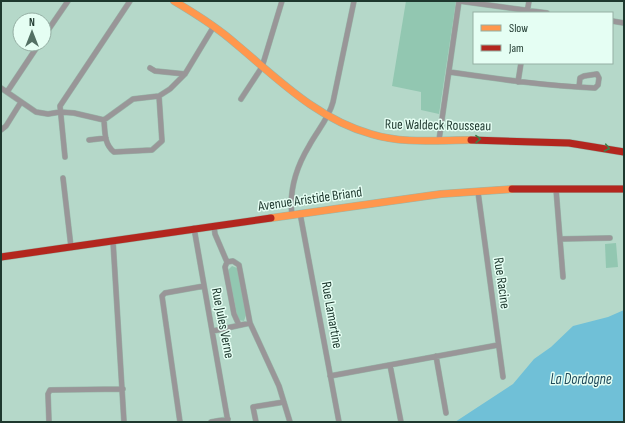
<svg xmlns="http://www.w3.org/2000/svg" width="625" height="423" font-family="'Sofia Sans Condensed',sans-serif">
  <rect width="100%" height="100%" fill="#b5d8c9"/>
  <path fill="#92c7b1" d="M406,1h50l-17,113 -18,-4v-18l-29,-6z
    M616,243l2,24 -12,1 -1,-24z
    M232,266l5,2 9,47 -2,6 -6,-1 -10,-50z"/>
  <path fill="#70c0d7" d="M624,310v112h-169l58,-38 21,-25 17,-12 22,-21 35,-9z"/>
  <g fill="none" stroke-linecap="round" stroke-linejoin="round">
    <g stroke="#99b6a9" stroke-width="6">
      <path id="street" d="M459,1l88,12
        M527,13l2,-12
        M612,21l12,2
        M44,36l24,-35
        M150,68l5,3 30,3
        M449,72c49,7 97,14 146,16l3,-3 1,-7 -2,-4 -13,2 -4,2 -1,9
        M518,82l3,-19
        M1,88l35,24 12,2 12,-2 14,1 30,7 29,-21 26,-3 11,-7 15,-15 29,-48
        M7,92l32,-48
        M241,99l21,-32 20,-66
        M104,120c1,12 0,24 10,32l38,-2 10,-9 -3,-45
        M1,130l5,-4 15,-24
        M89,140l17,-2
        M439,140l20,-139
        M65,157l-5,-51 70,-105
        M63,178l8,69
        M556,189l7,88
        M478,192l25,185
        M300,213l39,209
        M292,215c-3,-24 5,-49 17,-69 8,-15 20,-28 24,-44l21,-101
        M214,226l1,8 12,28 6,-1 6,4 11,58
        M194,228l34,194
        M560,239l50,-1
        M113,241l11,181
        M227,262l-2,5 9,47 5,11
        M213,331l37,-8 29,63 11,36
        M436,356l10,57
        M390,365l11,57
        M330,376l168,-31
        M49,422l-1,-28 2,-4 73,-1
        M180,422l-18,-126 3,-3 39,-7
        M211,422l17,-3
        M256,422l-3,-15 31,-5"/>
    </g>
    <g stroke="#99b6a9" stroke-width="8">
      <path id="slow" d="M174,1c22,13 43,26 62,43 42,35 81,75 135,90 32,10 67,6 100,6
        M271,218l170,-24 71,-5"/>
    </g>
    <g stroke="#99b6a9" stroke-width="8">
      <path id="jam" d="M471,140l98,3 55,9
        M512,189h112
        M1,257l270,-39"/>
    </g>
    <use href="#street" stroke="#999698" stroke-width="5"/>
    <use href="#slow" stroke="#ff974d" stroke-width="7"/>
    <use href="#jam" stroke="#b3261e" stroke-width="7"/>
  </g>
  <defs><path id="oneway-chevron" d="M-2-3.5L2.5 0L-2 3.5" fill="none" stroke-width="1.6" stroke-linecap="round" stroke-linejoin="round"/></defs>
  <g stroke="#3d7f48">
    <use href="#oneway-chevron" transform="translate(478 139) rotate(-1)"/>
    <use href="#oneway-chevron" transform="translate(607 148) rotate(12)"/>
  </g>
  <g text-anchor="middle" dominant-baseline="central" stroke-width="3" stroke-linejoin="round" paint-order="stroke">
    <g font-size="14" fill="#1e382e" stroke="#e5fef3">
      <text transform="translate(438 125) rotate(1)">Rue Waldeck Rousseau</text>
      <text transform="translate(310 199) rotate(-8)">Avenue Aristide Briand</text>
      <text transform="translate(502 283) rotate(82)">Rue Racine</text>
      <text transform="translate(332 315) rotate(80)">Rue Lamartine</text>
      <text transform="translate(223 323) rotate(79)">Rue Jules Verne</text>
    </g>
    <g font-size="15" font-style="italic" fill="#1e495a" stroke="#e5fef3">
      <text x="581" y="379">La Dordogne</text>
    </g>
  </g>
  <rect width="625" height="423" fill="none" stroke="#1e382e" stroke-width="4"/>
  <rect x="473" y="12" width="140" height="52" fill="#e5fef3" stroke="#95afa4"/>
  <rect x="481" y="25" width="20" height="6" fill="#ff974d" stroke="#95afa4"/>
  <text x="509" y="32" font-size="12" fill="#1e382e">Slow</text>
  <rect x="481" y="45" width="20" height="6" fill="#b3261e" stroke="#95afa4"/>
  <text x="509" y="52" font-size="12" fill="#1e382e">Jam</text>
  <g transform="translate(32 32)"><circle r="19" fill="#e5fef3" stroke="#95afa4"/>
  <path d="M0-3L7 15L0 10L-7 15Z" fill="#537064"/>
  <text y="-6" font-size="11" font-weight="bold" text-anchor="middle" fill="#1e382e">N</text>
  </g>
</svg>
